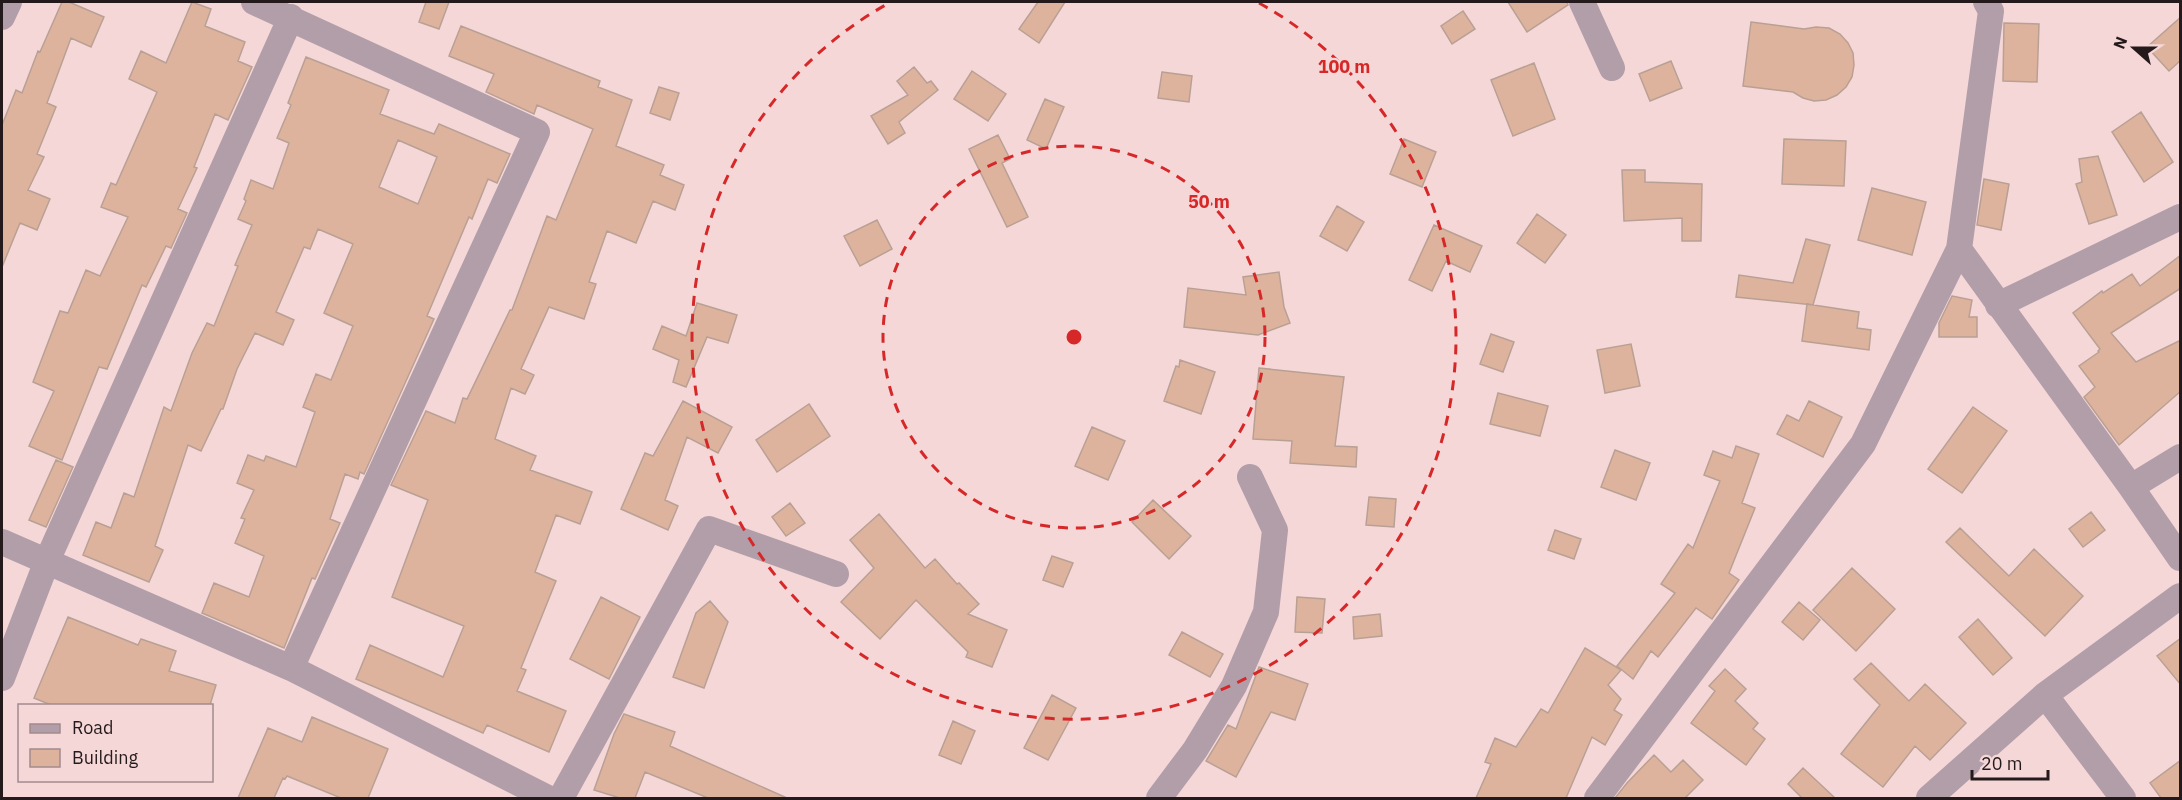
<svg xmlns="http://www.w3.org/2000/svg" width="2182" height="800" font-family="'IBM Plex Sans',sans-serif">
  <rect width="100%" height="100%" fill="#f6d7d8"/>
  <path fill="#deb39d" stroke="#b9a094" stroke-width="1.5" fill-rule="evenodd" d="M62,2h7l35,15 -13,30 -20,-9 -24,65 9,4 -19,47 7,3 -16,33 22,9 -13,31 -17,-7 -18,44v-142l14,-35 6,3 16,-42 2,1z
    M192,2l19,7 -6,17 40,16 -7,19 14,6 -24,53 -13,-6 -21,53 3,1 -19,41 9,4 -16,35 -5,-2 -20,41 -4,-2 -35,84 -8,-2 -37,93 -33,-14 25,-55 -21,-9 27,-71 8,2 18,-43 14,6 28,-59 -27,-10 10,-24 5,2 41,-93 -28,-13 12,-28 25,12z
    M426,2h23l-10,27 -20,-7z
    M1038,2h27l-26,41 -20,-14z
    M1508,2h59l1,3 -41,27z
    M1463,11l12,18 -23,15 -11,-18z
    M2181,17v43l-12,11 -22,-24z
    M1751,22l53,7 12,-2 13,1 11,6 8,9 5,10 1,12 -2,12 -6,10 -9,8 -11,5 -12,1 -11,-3 -10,-6 -50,-6z
    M2004,23l35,1 -2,58 -34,-1z
    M461,26l139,55 -2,6 34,13 -16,46 48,19 -4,10 24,10 -9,25 -22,-9 -17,42 -29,-12 -18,51 7,2 -12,35 -35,-12 -28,62 13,6 -9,19 -14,-6 -16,51 41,17 -6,14 62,22 -12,32 -24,-9 -21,57 21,9 -35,87 5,2 -9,21 49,20 -17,41 -62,-27 -4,8 -127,-54 14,-34 73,32 21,-51 -72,-29 36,-97 -37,-15 35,-74 29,12 8,-25 4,1 43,-89h2l35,-94 9,4 37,-91 -56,-24 -3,9 -48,-22 8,-18 -45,-18z
    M306,57l83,33 -9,24 54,20 5,-10 71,30 -13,29 -9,-4 -16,40 -3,-2 -42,99 7,3 -70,155 -4,-2 -2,7 -13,-5 -15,45 10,4 -25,56 -3,-1 -28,70 -82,-35 12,-30 35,14 15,-41 -29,-13 10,-24 -4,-1 13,-28 -17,-7 11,-28 16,6 2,-5 30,11 19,-55 -12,-5 13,-33 15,6 22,-54 -29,-13 29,-69 -35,-15 -8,20 -6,-2 -28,65 18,8 -11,25 -28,-12 -18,36 -14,40h-2l-20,42 -13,-6 -33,101 8,4 -14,32 -66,-27 13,-33 15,6 13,-35 10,4 30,-90 7,4 21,-58 15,-30 7,3 24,-60 -3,-1 17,-40 -14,-6 8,-18 -2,-2 7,-19 22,9 16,-46 -12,-5 14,-33 -3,-2zM398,140l39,17 -19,47 -39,-17z
    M1671,61l11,27 -32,13 -11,-27z
    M1534,63l21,56 -42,17 -22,-56z
    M914,67l13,16 4,-2 7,9 -39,32 6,11 -17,11 -17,-28 37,-21 -11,-14z
    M972,71l34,23 -18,27 -34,-22z
    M1162,72l30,4 -3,26 -31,-4z
    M659,87l20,6 -9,27 -20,-7z
    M1045,99l19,8 -18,42 -19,-9z
    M2141,112l32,50 -29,20 -32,-50z
    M998,135l12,24 -8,4 26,54 -21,10 -38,-78z
    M1404,139l32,13 -14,35 -32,-13z
    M1784,139l62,2 -2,45 -62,-2z
    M2098,156l19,59 -28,9 -13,-40 6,-2 -3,-23z
    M1622,170h23v12l57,2 -1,57h-19v-23l-58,3z
    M1984,179l25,5 -8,46 -24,-5z
    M1872,188l54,14 -14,53 -54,-15z
    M1337,206l27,16 -17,29 -27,-15z
    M1537,214l29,21 -21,28 -28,-20z
    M877,220l15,29 -32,17 -16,-30z
    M1434,225l48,21 -12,26 -24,-11 -14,30 -23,-11z
    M1806,239l24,6 -17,60 -77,-8 3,-22 54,8z
    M2181,255v33l-70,45 25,29 45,-22v51l-62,54 -35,-48 11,-10 -16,-21 20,-14 -1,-1 2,-2 -27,-36 29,-22 1,2 29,-19 8,12z
    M1279,272l5,35 6,16 -32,12 -74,-8 4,-39 58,7 -3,-18z
    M1952,296l20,4 -3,17h8v20h-38v-14z
    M697,303l40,12 -9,28 -21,-6 -21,50 -13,-5 6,-22 -26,-11 9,-23 24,10z
    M1807,304l52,8 -2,16 14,2 -2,20 -67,-9z
    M1491,334l23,8 -11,30 -23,-8z
    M1631,344l9,42 -35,7 -8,-43z
    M1180,360l35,12 -14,42 -37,-13 12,-35 3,1z
    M1259,368l85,9 -9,69 22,1 -1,20 -66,-4 2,-22 -39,-2z
    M1498,393l50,13 -8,30 -50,-12z
    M683,401l49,26 -14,26 -31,-16 -22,63 13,6 -10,24 -47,-21 24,-56 8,3z
    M1809,401l33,16 -19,40 -46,-23 10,-19 12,6z
    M809,404l21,32 -53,36 -21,-32z
    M1973,407l34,24 -45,62 -34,-24z
    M1092,427l33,14 -17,39 -33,-14z
    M1736,446l23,8 -17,49 13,5 -26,65 10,7 -27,39 -16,-11 -38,49 -7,-6 -18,28 -16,-13 58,-73 -14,-9 27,-40 5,4 27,-67 -16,-6 9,-24 19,7z
    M1615,450l35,13 -14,37 -35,-13z
    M56,460l17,7 -27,60 -17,-7z
    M1369,497l27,2 -2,28 -28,-2z
    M1153,500l38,36 -22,23 -37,-37z
    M790,503l15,20 -19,13 -14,-19z
    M2091,512l14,18 -22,17 -14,-18z
    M879,514l46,54 10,-9 22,25 2,-1 20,21 -11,10 39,16 -15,37 -26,-10 2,-5 -52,-52 -36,39 -39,-37 33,-34 -24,-28z
    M1960,528l49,48 25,-27 49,47 -38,40 -99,-94z
    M1555,530l26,9 -7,20 -26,-9z
    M1052,556l21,7 -10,24 -20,-7z
    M1852,568l43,41 -39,42 -43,-41z
    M601,597l39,20 -31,62 -39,-20z
    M1297,597l28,2 -3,34 -27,-1z
    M710,601l18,21 -24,66 -31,-11 23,-64z
    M1799,602l21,18 -17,20 -21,-18z
    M1380,614l2,22 -28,3 -1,-22z
    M68,617l70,28 3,-6 35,12 -7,20 47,14 -6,20h-159l-17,-7z
    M1978,619l34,39 -19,17 -34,-38z
    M1182,632l41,22 -13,23 -41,-22z
    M2181,638v47l-24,-29z
    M1585,648l36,22 -13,15 13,14 -7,11 8,5 -17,30 -13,-8 -26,61h-90l15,-34 -6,-2 10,-24 21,9 25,-38 7,4z
    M1871,663l38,38 16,-17 41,39 -36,37 -15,-14 -32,41 -42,-33 39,-49 -26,-26z
    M1259,667l49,17 -13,36 -24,-8 -35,65 -30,-16 22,-36 8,4z
    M1725,669l21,20 -11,12 23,22 -5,6 12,10 -19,26 -55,-42 24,-32 -6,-5z
    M1052,695l24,13 -28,52 -24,-12z
    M624,714l51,18 -5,14 117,52h-79l-63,-26 -10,26h-15l-26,-8 20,-56z
    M312,717l76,32 -20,49h-27l-54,-22 -2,3 -2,-1 -9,20h-36l30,-70 34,14z
    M953,721l22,10 -14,33 -22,-9z
    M1654,755l17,17 12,-12 20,20 -18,18h-70l12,-15z
    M2181,760v38h-20l-11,-15z
    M1803,768l32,30h-33l-14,-14z"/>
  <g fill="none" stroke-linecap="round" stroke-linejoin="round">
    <path stroke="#b19ea9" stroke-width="26" d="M254,2l283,130 -246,536
      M1582,2l30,66
      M2,17l7,-15
      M1959,249l172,238 49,71
      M1998,305l182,-88
      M2131,487l49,-30
      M2,542l289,126 257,130
      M2,678l45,-117 244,-544
      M2045,695l78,103
      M561,798l148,-269 127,45
      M1159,798l36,-48 39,-64 32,-74 9,-82 -25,-53
      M1597,798l266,-354 96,-195 32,-238 -5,-9
      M1929,798l116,-103 135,-99"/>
  </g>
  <g fill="none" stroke="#d62828" stroke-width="3" stroke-dasharray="10 8">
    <circle cx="1074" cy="337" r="191"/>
    <path d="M1259 3A382 382 0 1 1 889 3"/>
  </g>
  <circle cx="1074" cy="337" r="9" fill="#d62828" stroke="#f6d7d8" stroke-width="3"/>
  <g font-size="18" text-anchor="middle" font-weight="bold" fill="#d62828" stroke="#f6d7d8" stroke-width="4.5" stroke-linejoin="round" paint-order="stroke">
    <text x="1344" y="73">100 m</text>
    <text x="1209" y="208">50 m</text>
  </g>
  <rect width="2182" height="800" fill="none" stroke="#251a1b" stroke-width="6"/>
  <rect x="18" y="704" width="195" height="78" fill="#f6d7d8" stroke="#a28b8c" stroke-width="1.5"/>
  <rect x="30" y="724" width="30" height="9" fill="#b19ea9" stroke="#a28b8c" stroke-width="1.5"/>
  <text x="72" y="734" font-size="18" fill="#251a1b">Road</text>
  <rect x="30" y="749" width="30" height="18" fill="#deb39d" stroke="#a28b8c" stroke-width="1.5"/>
  <text x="72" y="764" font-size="18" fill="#251a1b">Building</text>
  <g transform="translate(2134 48) rotate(291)" stroke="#f6d7d8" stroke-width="4.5" paint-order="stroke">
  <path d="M0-4.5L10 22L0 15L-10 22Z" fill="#251a1b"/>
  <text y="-9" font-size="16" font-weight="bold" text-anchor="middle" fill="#251a1b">N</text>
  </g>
  <path d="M1972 770v9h76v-9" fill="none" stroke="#251a1b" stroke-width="3"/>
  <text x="1981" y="770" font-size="18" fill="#251a1b" stroke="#f6d7d8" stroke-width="4.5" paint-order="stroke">20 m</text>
</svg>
